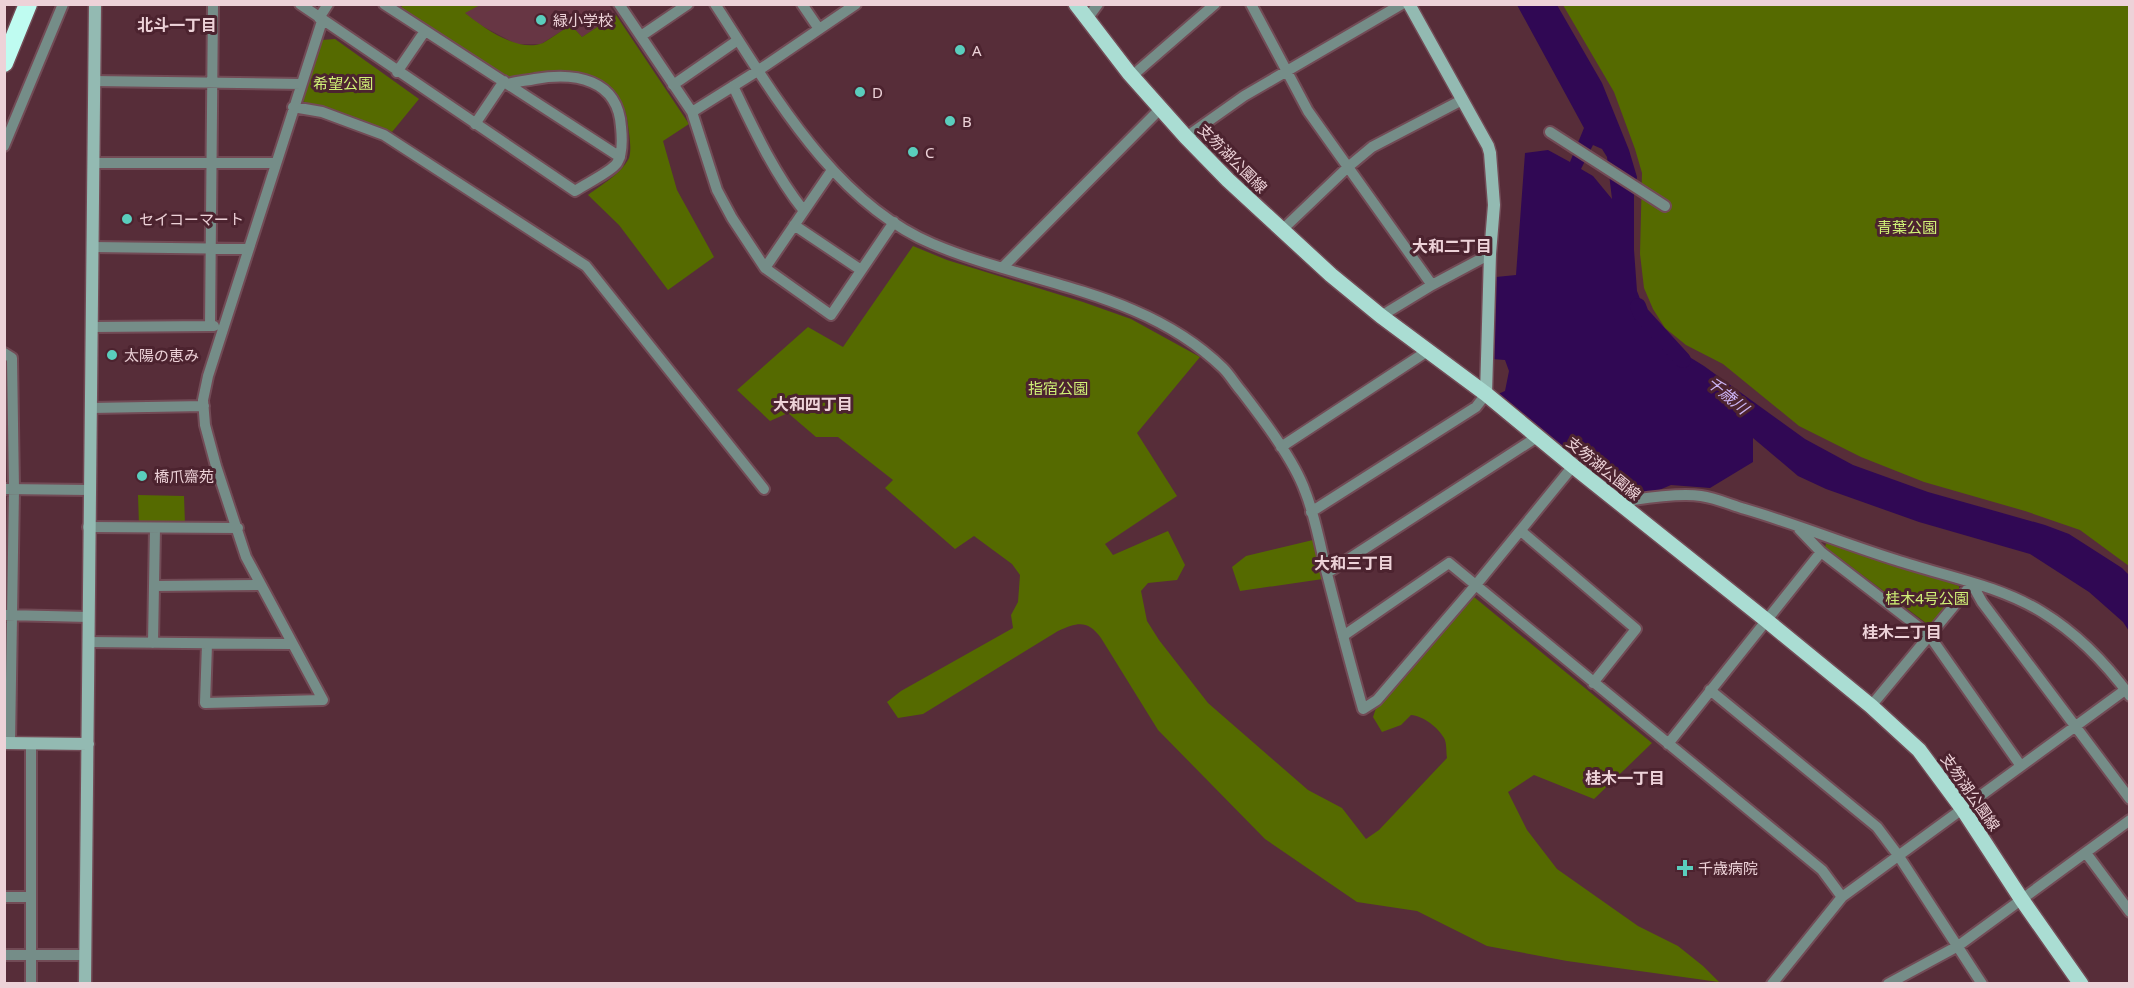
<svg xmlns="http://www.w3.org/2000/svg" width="2134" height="988" font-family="'Noto Sans','Noto Sans JP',sans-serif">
  <rect width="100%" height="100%" fill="#572d39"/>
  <path fill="#673644" d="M454,5h155l7,10 -34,22 -11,-12 -30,19h-25l-36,-19z"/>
  <path fill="#556a00" d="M401,5h79l-15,8c19,15 53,40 78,30 9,-5 19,-13 28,-18l11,12 34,-22 73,109 -26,17 14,49 37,67 -46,33 -49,-65 -31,-30c13,-10 33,-21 41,-37 3,-9 0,-24 -1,-33 -5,-57 -76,-62 -119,-46l-106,-69z
    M1563,5h566v561l-49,-36 -55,-19 -101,-29 -63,-25 -62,-31 -76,-62 -37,-19 -21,-17 -12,-19 -9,-21 -4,-34 2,-81 -7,-24 -21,-57z
    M335,39l84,60 -27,33 -90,-31 20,-61z
    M913,246l34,14 136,42 48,17 69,38 -63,76 40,63 -72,48 8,11 55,-24 17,34 -8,15 -29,3 -7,8 6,30 12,19 49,63 100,87 34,18 24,31 13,-9 68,-72c-1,-6 0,-15 -3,-20 -6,-11 -21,-22 -33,-23l-10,10 -19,7 -9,-15 3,-9 98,-111 178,146 -58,56 -60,-24 -26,17 19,38 30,39 81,57 40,20 25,20 16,16 -152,-21 -80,-15 -70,-35 -60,-9 -92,-63 -107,-109 -57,-92c-13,-18 -23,-16 -43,-7l-135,83 -25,4 -11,-16 14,-11 112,-63 -2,-13 7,-13 2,-27 -8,-11 -38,-28 -19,13 -70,-61 8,-8 -55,-43h-22l-28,-24 -18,8 -33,-31 71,-63 35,20z
    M138,495l46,1 1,28 -46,1z
    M1313,540l10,39 -83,12 -8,-24 14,-11z
    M1827,541l132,45v4l-29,36 -105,-79z"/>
  <path fill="#300854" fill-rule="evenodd" d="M1517,5h40l45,78 27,67 8,27 -3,16v57l3,41 17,44 50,31 101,73 48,26 75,27 117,33 24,9 53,34 7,7v56l-6,-9 -34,-30 -59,-38 -111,-32 -93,-33 -28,-13 -45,-38v24l-43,26 -39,-3 -26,11 -26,-1 -121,-101 7,-3 4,-20 -4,-11 -13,-1 4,-82 20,-2 9,-122 23,-3 22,12 14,-34zM1593,145l9,4 5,8 5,42 -19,-23 -12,-7z"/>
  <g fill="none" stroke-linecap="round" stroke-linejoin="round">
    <path stroke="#300854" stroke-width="16" d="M1638,306l3,8 42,46"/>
    <g stroke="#724b56" stroke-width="14">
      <path id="street" d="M300,4l275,187c10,-7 36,-19 42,-28 6,-9 5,-26 4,-36 -3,-48 -46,-55 -86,-48 -9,2 -18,2 -27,5
        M384,4l236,153
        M619,4l73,108 25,78 15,28 33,50 66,47 63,-93
        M715,4c57,87 118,198 218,240 97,41 210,46 290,124 7,7 12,16 19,24 20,26 52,68 63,99 10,25 15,53 21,79 12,47 24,93 37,139l14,-9 98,-114 98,-120
        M802,4l17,25
        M1251,4l57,107 124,174
        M319,18l9,-14
        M1087,19l11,-15
        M641,36l47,-32
        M397,72l28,-41
        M1132,76l83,-72
        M94,81l207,3
        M673,85l65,-45
        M733,86c21,44 41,87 71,125
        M293,107l29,5 62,23 202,131 178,223
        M692,112l67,-42 97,-66
        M475,124l29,-43
        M1550,132l115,74
        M1186,137l58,-41 158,-92
        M4,146l59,-142
        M93,163h183
        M794,225l67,45
        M1281,231l67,-64 24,-20 90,-47
        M92,247l156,2
        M765,268l67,-98
        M1002,268l158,-159
        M1381,316l51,-31 58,-31
        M210,326l3,-322
        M92,327l122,-1
        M4,353l8,5 2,131 -4,254
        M91,408l113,-2
        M1281,447l148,-97
        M4,489l86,1
        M1626,508l7,-8c20,-3 48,-7 68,-4 15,2 30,9 44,13 51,15 100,35 151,51 48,16 102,25 146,52 36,22 63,50 88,84
        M1311,512l165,-105 10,-13
        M88,527l150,1
        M1799,529l22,23 108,83 92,131
        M1521,531l115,98 -43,54
        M1327,573l210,-136
        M154,586l107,-1
        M5,615l84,2
        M1343,636l106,-73 373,307 20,27
        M88,642l204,2
        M153,643l2,-115
        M207,644l-2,59 118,-3 -77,-143 -30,-91 -11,-41 -2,-25 5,-24 114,-355
        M1710,690l167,137 21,28 84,129
        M1871,706l101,-122 10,18 148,197
        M1668,744l153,-192
        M2086,853l44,59
        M4,897h27
        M4,955h81
        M31,984v-240
        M1772,984l70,-87 283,-207
        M1888,984l70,-38 172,-126"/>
    </g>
    <g stroke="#724b56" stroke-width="15">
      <path id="secondary" d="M1409,4l79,142 2,7 4,52 -4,49 -4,140
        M4,743l84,1
        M85,984l10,-980"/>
    </g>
    <g stroke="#724b56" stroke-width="18">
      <path id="primary" d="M1076,4l53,69 57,64 42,43 103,95 50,41 105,78 87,72 193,154 105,86 48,44 43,58 60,92 59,84"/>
    </g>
    <g stroke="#724b56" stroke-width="21">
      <path id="highway" d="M4,63l24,-59"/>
    </g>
    <use href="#street" stroke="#758d88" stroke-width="10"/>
    <use href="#secondary" stroke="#93bab2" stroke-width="12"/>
    <use href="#primary" stroke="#aaddd3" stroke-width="15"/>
    <use href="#highway" stroke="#bffcf1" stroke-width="18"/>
  </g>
  <g fill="#5acebd" stroke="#4c232f" stroke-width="2">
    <circle cx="541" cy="20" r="6"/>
    <circle cx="960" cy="50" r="6"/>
    <circle cx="860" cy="92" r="6"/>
    <circle cx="950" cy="121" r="6"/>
    <circle cx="913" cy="152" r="6"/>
    <circle cx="127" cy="219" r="6"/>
    <circle cx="112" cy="355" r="6"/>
    <circle cx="142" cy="476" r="6"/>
    <path d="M1682 859h6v6h6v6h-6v6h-6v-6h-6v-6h6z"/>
  </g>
  <g text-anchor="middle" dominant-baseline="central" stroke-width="6" stroke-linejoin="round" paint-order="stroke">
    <g font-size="15" fill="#edd2d8" stroke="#4c232f" text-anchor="start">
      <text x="553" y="20">緑小学校</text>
      <text x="972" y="50">A</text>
      <text x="872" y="92">D</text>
      <text x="962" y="121">B</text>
      <text x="925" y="152">C</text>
      <text x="139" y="219">セイコーマート</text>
      <text x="124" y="355">太陽の恵み</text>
      <text x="154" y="476">橋爪齋苑</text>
      <text x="1698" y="868">千歳病院</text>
    </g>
    <g font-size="15" fill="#d0f177" stroke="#4c232f">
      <text x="343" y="83">希望公園</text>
      <text x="1907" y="227">青葉公園</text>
      <text x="1058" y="388">指宿公園</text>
      <text x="1927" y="598">桂木4号公園</text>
    </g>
    <g font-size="15" fill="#edd2d8" stroke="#4c232f">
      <text transform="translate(1233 158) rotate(45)">支笏湖公園線</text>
      <text transform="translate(1604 468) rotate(39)">支笏湖公園線</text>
      <text transform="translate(1971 792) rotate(55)">支笏湖公園線</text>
    </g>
    <g font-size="16" font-weight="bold" fill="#edd2d8" stroke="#4c232f">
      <text x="177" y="25">北斗一丁目</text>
      <text x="1452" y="246">大和二丁目</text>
      <text x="813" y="404">大和四丁目</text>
      <text x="1354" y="563">大和三丁目</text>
      <text x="1902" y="632">桂木二丁目</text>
      <text x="1625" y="778">桂木一丁目</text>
    </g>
    <g font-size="16" font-style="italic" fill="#cbb3f2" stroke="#4c232f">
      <text transform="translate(1728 395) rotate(40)">千歳川</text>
    </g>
  </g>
  <rect width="2134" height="988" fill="none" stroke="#edd2d8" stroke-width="12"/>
</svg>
